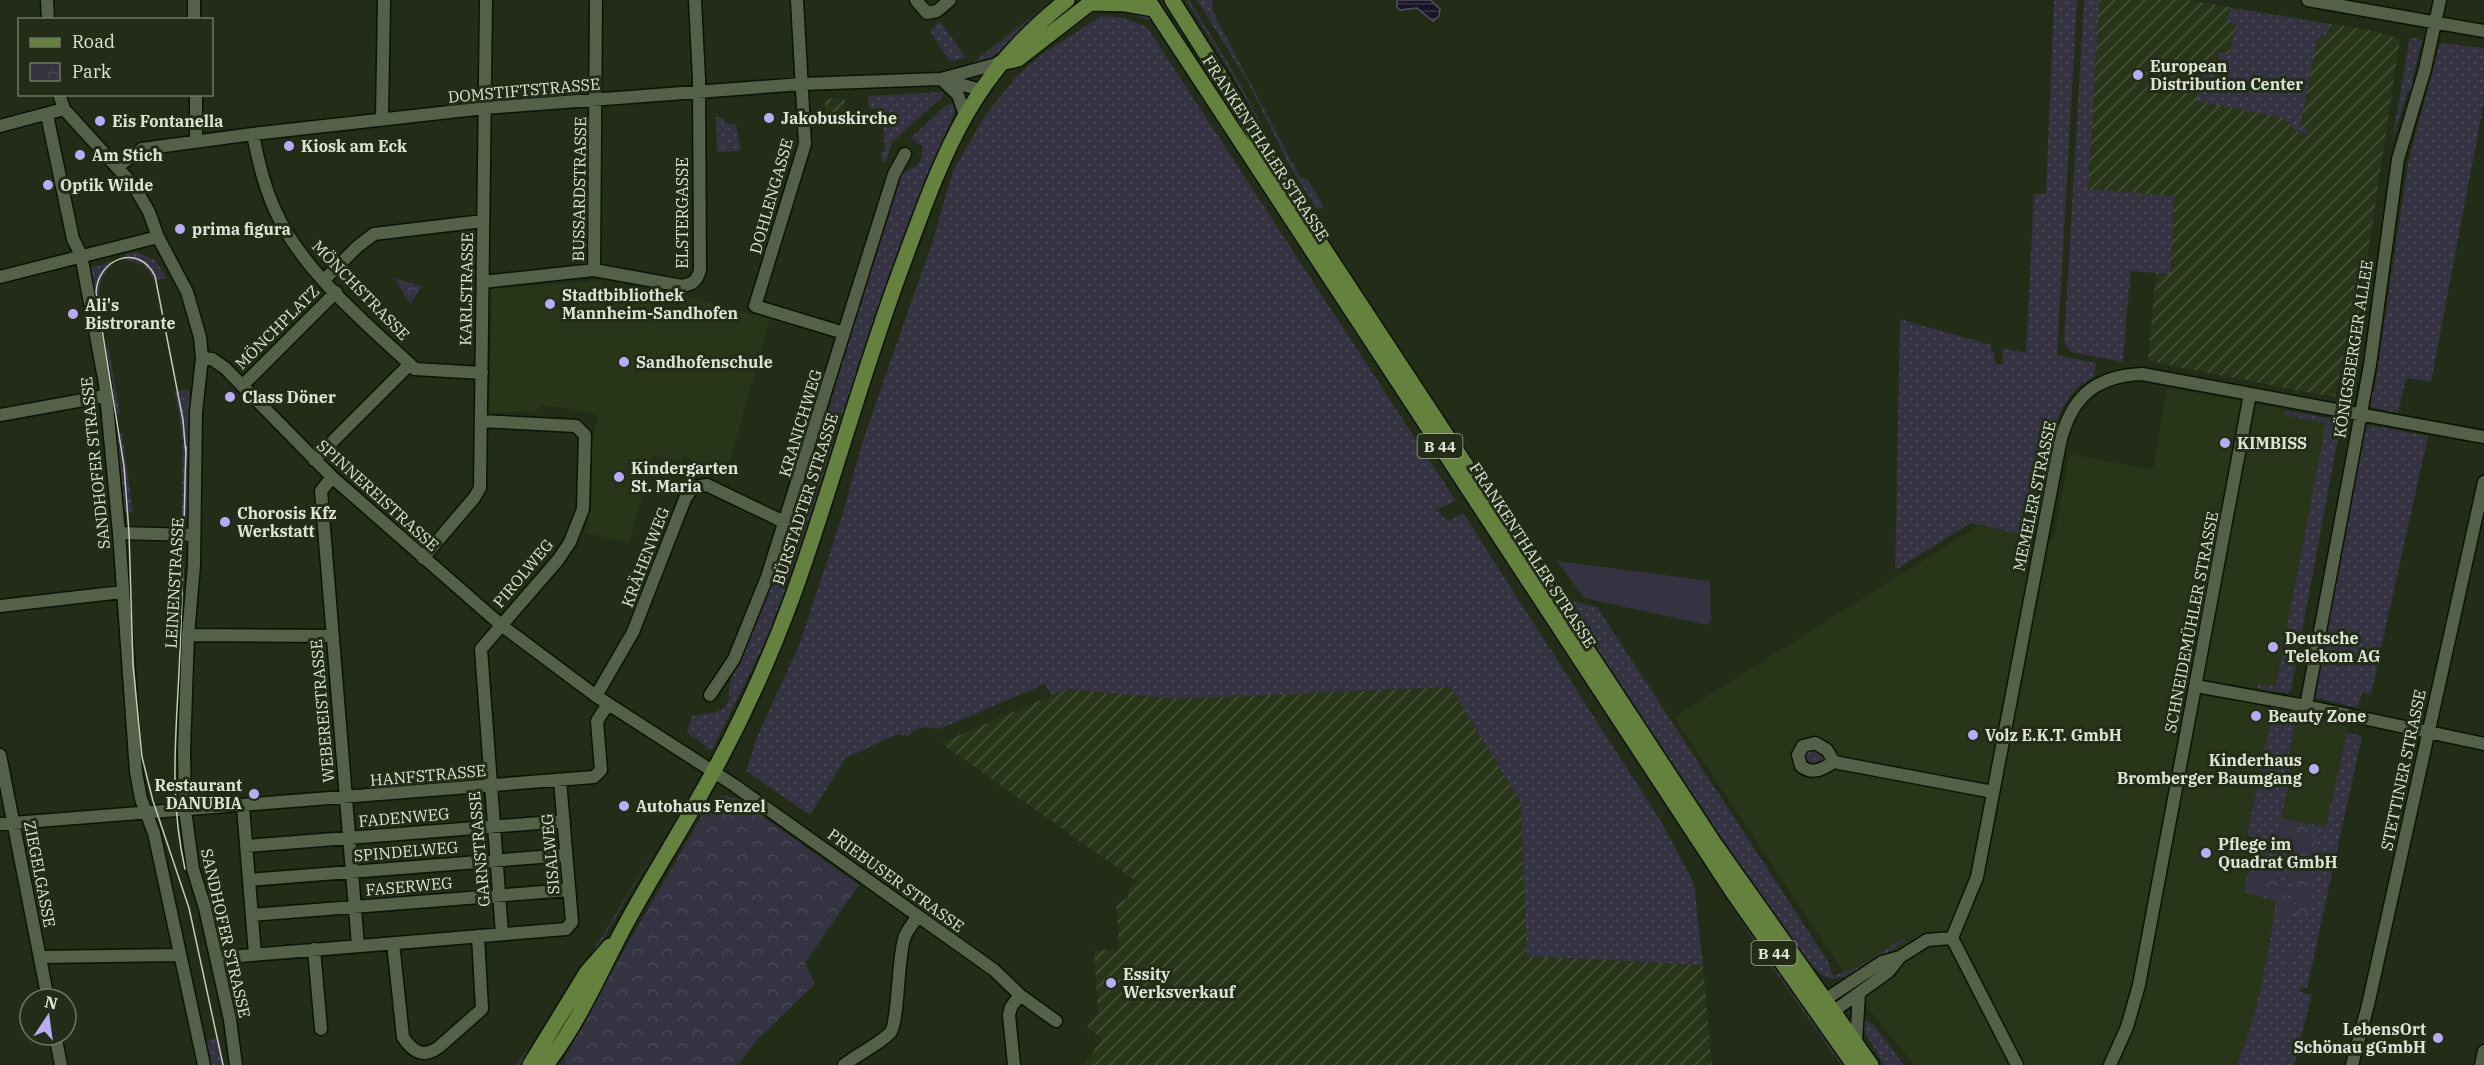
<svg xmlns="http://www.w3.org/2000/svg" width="2484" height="1065" font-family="'IBM Plex Serif',serif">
  <defs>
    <pattern id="industrial-furrows" width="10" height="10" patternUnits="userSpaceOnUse" patternTransform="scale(1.5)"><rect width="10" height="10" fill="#283518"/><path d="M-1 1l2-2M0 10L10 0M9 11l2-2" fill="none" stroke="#475239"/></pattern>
    <pattern id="grass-dots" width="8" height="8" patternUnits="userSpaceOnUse" patternTransform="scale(1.5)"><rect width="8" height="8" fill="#353342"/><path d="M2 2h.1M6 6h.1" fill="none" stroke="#484754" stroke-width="1.8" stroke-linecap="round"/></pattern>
    <pattern id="park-crowns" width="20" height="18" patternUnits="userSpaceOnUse" patternTransform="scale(1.5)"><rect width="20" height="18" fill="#353342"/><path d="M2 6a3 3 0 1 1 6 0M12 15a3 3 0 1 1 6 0" fill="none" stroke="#484754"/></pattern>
    <pattern id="water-rules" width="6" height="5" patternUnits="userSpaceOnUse" patternTransform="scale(1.5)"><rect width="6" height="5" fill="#171328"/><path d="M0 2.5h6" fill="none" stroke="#383546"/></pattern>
  </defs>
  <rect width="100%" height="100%" fill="#222c16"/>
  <path fill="#283518" d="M603,281v12l74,14 6,-12 87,24 -43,152 -44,-14 -2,5 -28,-7 -24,88 -44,-10 7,-33v-60l6,-25 -32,-7 -25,-2 -7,6h-45l3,-124z
    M2167,387l166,32 -87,423 8,2 -9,47 33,9 -8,52 -22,88 -11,25h-323l-54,-67 -186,-281 305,-192 74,16 17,-87 83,16z
    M2297,715l52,11 -23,102 -45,-10 10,-43 -5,-12z"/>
  <path fill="url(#industrial-furrows)" d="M2088,0h99l187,31 26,8 -48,320 -9,-1 -8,39 -34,-6 -1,3 -5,-1 1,-3 -148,-29 8,-88 -25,-2 -2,29 -44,50z
    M845,98l1,17 -21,1v-17z
    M1450,687l72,115 5,154 176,9 9,100h-628l18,-26 -15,-12 11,-15 -4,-61 25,-2 -3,-45 12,-6 1,-9 7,-8 -195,-138 126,-54 108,10z"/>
  <path fill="url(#grass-dots)" d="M1053,0h9l-28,19 -39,36 -18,12 -2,-6z
    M1186,0h3l45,73 62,117 269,409 32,8 230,353 6,16 23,-8 48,-30 2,2c-17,11 -61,46 -80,37 -7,-3 -13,-11 -18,-16l-89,-122 -419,-638 -68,-127z
    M1197,0h16l-1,8 6,14 82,155 8,3 15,25 -2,4 -5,-1 -26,-41 -42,-85z
    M2054,0h23l-20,355 39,8 -2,13c-6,5 -14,8 -19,14 -29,30 -33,101 -40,141l-9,-2 -2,6 -53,-12 -76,47 5,-251 91,26v7h4v12h8l-1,-16 24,5 8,-159h12z
    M2084,0h15l-11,189 86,7 -4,78 -40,-3 -7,91 -52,-10 -7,-9z
    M2230,8l99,16 -3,12 -8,-1 -18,92 9,3 -1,4 -11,-2 -13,-14 -87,-17 4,-38 16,3 2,-14 11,2 6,-30 -9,-2z
    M1126,9l15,3 13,7 613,935 78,111h-4l-85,-121 -605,-923 -26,-9z
    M1101,16l24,2 22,9 309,474 -20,9 13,11 14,-8 199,310 32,60 9,82 -176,-9 -6,-154 -71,-115 -275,12 -108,-10 -16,6 -6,-11 -105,45c-14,-2 -22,-4 -31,7l-11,-2 -52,24 -36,57 -64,-44 11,-34 42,-92 43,-129 21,-76 69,-197 21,-72 33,-57 31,-38 24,-21z
    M940,21l26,37 -17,3 -19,-30z
    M2410,37l12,3 -10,41 3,1 -4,10 -3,-1 -16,50z
    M2440,43l44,5v54l-53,280 -25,-4 -8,35 -27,-6 -1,-15h4l34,-229z
    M944,92l-1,4 -51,46 -6,20 -4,-1 -1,-9 4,-1 -3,-43 -13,1 -1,-13z
    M956,102c2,10 -35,92 -41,110 -48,129 -86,262 -133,391l-19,44 -50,101 -6,3 -2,-6 -18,-12 5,-17 25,-4 8,-5 4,-7v-14l4,-13 30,-67 32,-85 59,-198 48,-150c14,-6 22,-10 20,-27l-11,-8 34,-32z
    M716,117l8,1v5l12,1 5,27 -24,1z
    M136,252l19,8 12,18 -13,2 -10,-15 -18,-5 -1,-6z
    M108,261l3,5c-17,16 -12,35 -8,56l-4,2 -12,-56 16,-3z
    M108,344l12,70 -6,1 3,18h5l11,79 -10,1 -19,-157z
    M188,389l3,12 -2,118 -8,9 2,-86 -8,-50z
    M2285,410l56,11 -50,270 -4,2 -30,-5 1,-4 18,2 50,-263 -42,-8z
    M2368,425l60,11 -57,258 -9,-2 -4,16 -44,-11 50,-268z
    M2273,709l24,6 -10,48 4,12 -10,43 45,9 21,-94 15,3 -55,252h-6l-1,4 12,3 -18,70h-57c22,-53 31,-110 39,-164l-32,-9 12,-54 -9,-2z
    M1809,749h7l7,7v6l-10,3 -6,-2 -3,-5z
    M659,842l-99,172 -40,51h-5l23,-26 22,-33z
    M1861,1018l12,6 31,41h-20l-19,-33z
    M219,1038l5,27h-17l-6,-23z"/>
  <path fill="url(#park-crowns)" d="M394,278l28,8 -12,18z
    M722,795l16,4 121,86 -54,78 10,21 -59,57 -18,24h-176l14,-32 134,-231z
    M2281,818l25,6 14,26 -15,70 -8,-3 -4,-28 -20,-36z
    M2255,845l6,1c15,25 32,47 28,77l-14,-4 4,-20 -33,-8z"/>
  <path fill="#353342" d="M1557,561l153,20 1,40 -4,4 -123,-27z
    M2290,948l7,2 -6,23 -7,-1z"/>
  <path fill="url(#water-rules)" stroke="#52525c" stroke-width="1.5" d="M1397,0h33l10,9 -1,7 -6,5 -16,-13 -17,2 -3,-3z"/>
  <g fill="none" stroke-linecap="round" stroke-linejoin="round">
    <g stroke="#0b1402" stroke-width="15">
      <path id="minor" d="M47,0l1,20
        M194,0v20
        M797,0l8,144 -50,162 89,27
        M916,0l11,13 10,-2 13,-11
        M2308,0l176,31
        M941,79l17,16 7,20
        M945,80l36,10
        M59,94l5,15 70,77 15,26 9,25 29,55 13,45 2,21 -6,54 -2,153 -6,70 -4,115 1,60 8,59 12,39 25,112 6,45
        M196,94v47
        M47,115l26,124 8,16 24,129 14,149 17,239 5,27 13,34 50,232
        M382,119l2,-119
        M0,126l64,-17
        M253,134c5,27 11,52 22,76 26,60 93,115 140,159l67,4
        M117,167l25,-18 111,-15 232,-26 317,-24 139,-5 59,-16
        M594,270l2,-270
        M0,277l158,-40
        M325,279l32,-32 17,-13 109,-13
        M483,282l111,-12 88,16c11,-2 15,-5 18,-16l-1,-191 -4,-79
        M202,358l10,1 13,9 107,109 169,148 95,71 138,89 260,185 26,25 36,26
        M242,386l94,-94
        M0,415l105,-19
        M481,421l95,5 9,9 -2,74 -13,33 -12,18 -77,89 21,285
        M314,460l96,-96
        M332,477l-11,14 37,455
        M119,533l75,2
        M423,558l51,-60 6,-10 6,-488
        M0,606l122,-14
        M188,635l145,1
        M2196,686l110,20 178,38
        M710,695l24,-36 33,-82 127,-403 11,-20
        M596,696l37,-64 52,-133 8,-12 14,-2 79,38
        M2306,706l64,-341 28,-206 27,-90 15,-69
        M0,755l48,244
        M1834,762l-7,-12 -12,-7 -12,3 -5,9 3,11c12,10 22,2 33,-4l159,30
        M243,807l12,147
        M0,824l594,-47 7,-7 -4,-49 11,-17
        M246,846l318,-25
        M249,880l317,-25
        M252,915l317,-25
        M1952,938l25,-61 83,-434c11,-45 34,-67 82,-69l342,63
        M393,943l10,94c9,14 20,22 36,10l43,-38 -4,-73
        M314,949l7,80
        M40,957l138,-2
        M216,958l350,-29 6,-7 -12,-142
        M1826,999l56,-37 18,-5 27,-17 25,-2 65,127
        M1834,1011l54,-39 12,-15
        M55,1035l6,30
        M1856,1042l3,-48
        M844,1065c14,-11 34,-20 46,-32 9,-10 7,-76 15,-97 3,-7 9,-14 13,-20
        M1014,1065l-5,-50 2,-8 9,-12
        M2110,1065l17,-38 12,-42 111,-591
        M2352,1065l16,-60 116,-523
        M2481,1065l3,-14"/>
    </g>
    <g stroke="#0b1402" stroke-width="18">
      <path id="major" d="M1148,0l584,891 122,174
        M1172,0l65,103 49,88 428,652 157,222
        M1090,3l36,1 28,5
        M1000,63l18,-4 76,-59
        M530,1065l57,-93 23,-26
        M546,1065c32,-42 50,-84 74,-130 25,-48 55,-94 81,-141 36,-63 66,-128 91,-196 40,-110 69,-223 110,-332 41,-111 67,-190 165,-266"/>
    </g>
    <use href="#minor" stroke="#546048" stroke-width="12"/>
    <use href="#major" stroke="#64823e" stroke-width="15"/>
    <path stroke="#c3cabb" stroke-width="1.5" d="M186,455l-3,-35 -28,-144c-16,-33 -57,-18 -59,16l28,174 5,67 4,132 9,92 11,44 36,107 34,157
      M185,869c-17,-76 -8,-142 -5,-218 3,-68 4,-136 6,-204"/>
  </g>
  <g fill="#b8abf7" stroke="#222c16" stroke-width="2">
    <circle cx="2138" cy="75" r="6"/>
    <circle cx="769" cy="118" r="6"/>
    <circle cx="100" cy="121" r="6"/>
    <circle cx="289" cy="146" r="6"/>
    <circle cx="80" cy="155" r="6"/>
    <circle cx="48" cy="185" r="6"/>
    <circle cx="180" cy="229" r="6"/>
    <circle cx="550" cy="304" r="6"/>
    <circle cx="73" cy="314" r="6"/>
    <circle cx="624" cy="362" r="6"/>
    <circle cx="230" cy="397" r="6"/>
    <circle cx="2225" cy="443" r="6"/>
    <circle cx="619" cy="477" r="6"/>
    <circle cx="225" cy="522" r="6"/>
    <circle cx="2273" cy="647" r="6"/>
    <circle cx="2256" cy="716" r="6"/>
    <circle cx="1973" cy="735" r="6"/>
    <circle cx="2314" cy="769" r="6"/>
    <circle cx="254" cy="794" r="6"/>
    <circle cx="624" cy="806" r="6"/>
    <circle cx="2206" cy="853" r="6"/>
    <circle cx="1111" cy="983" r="6"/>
    <circle cx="2438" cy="1038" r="6"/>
  </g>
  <g text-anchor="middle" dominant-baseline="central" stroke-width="6" stroke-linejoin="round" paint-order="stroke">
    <g fill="#222c16" stroke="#a5ad9c" stroke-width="1.5">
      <rect x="1417.5" y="434" width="45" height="24" rx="4.5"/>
      <rect x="1751.5" y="941" width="45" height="24" rx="4.5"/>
    </g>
    <g font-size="15" font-weight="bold" fill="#dde4d6">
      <text x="1440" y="446">B 44</text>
      <text x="1774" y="953">B 44</text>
    </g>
    <g font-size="16" font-weight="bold" fill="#dde4d6" stroke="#222c16" text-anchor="start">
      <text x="2150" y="66">European<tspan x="2150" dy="18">Distribution Center</tspan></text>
      <text x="781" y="118">Jakobuskirche</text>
      <text x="112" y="121">Eis Fontanella</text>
      <text x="301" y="146">Kiosk am Eck</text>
      <text x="92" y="155">Am Stich</text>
      <text x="60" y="185">Optik Wilde</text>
      <text x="192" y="229">prima figura</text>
      <text x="562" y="295">Stadtbibliothek<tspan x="562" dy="18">Mannheim-Sandhofen</tspan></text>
      <text x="85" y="305">Ali's<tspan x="85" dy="18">Bistrorante</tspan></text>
      <text x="636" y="362">Sandhofenschule</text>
      <text x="242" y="397">Class Döner</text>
      <text x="2237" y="443">KIMBISS</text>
      <text x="631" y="468">Kindergarten<tspan x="631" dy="18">St. Maria</tspan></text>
      <text x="237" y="513">Chorosis Kfz<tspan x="237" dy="18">Werkstatt</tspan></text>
      <text x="2285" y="638">Deutsche<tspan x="2285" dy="18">Telekom AG</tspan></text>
      <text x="2268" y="716">Beauty Zone</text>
      <text x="1985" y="735">Volz E.K.T. GmbH</text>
      <text x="2302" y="760" text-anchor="end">Kinderhaus<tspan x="2302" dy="18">Bromberger Baumgang</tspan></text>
      <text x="242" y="785" text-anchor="end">Restaurant<tspan x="242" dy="18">DANUBIA</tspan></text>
      <text x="636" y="806">Autohaus Fenzel</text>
      <text x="2218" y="844">Pflege im<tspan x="2218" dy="18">Quadrat GmbH</tspan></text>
      <text x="1123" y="974">Essity<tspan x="1123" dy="18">Werksverkauf</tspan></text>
      <text x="2426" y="1029" text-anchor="end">LebensOrt<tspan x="2426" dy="18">Schönau gGmbH</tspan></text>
    </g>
    <g font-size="16" fill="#dde4d6" stroke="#222c16">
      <text transform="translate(524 90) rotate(-5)">DOMSTIFTSTRASSE</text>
      <text transform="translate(1266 148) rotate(57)">FRANKENTHALER STRASSE</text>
      <text transform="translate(579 189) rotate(-89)">BUSSARDSTRASSE</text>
      <text transform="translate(771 196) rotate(-74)">DOHLENGASSE</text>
      <text transform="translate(682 213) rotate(-90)">ELSTERGASSE</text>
      <text transform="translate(466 289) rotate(-89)">KARLSTRASSE</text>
      <text transform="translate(361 290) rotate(46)">MÖNCHSTRASSE</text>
      <text transform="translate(277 327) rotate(-45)">MÖNCHPLATZ</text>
      <text transform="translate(2353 349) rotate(-81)">KÖNIGSBERGER ALLEE</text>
      <text transform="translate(800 423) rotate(-73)">KRANICHWEG</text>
      <text transform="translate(95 463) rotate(-96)">SANDHOFER STRASSE</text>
      <text transform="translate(378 495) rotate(42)">SPINNEREISTRASSE</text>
      <text transform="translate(2034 496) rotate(-78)">MEMELER STRASSE</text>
      <text transform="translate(805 499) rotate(-72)">BÜRSTADTER STRASSE</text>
      <text transform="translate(1533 555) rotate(57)">FRANKENTHALER STRASSE</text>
      <text transform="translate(645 557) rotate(-69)">KRÄHENWEG</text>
      <text transform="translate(523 573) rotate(-50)">PIROLWEG</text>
      <text transform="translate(174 583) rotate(-87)">LEINENSTRASSE</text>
      <text transform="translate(2191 622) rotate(-79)">SCHNEIDEMÜHLER STRASSE</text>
      <text transform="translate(322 711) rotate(-95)">WEBEREISTRASSE</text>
      <text transform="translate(2403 770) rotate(-78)">STETTINER STRASSE</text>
      <text transform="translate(428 775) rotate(-5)">HANFSTRASSE</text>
      <text transform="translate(404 817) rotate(-5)">FADENWEG</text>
      <text transform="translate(479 849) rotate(-95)">GARNSTRASSE</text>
      <text transform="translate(406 851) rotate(-5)">SPINDELWEG</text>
      <text transform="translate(550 854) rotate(-95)">SISALWEG</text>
      <text transform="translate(40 874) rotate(79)">ZIEGELGASSE</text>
      <text transform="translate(896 880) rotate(36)">PRIEBUSER STRASSE</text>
      <text transform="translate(409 886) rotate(-5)">FASERWEG</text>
      <text transform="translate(226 933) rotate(77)">SANDHOFER STRASSE</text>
    </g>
  </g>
  <rect x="18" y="18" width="195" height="78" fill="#222c16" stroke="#6d7663" stroke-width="1.5"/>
  <rect x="30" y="38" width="30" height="9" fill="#64823e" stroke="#6d7663" stroke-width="1.5"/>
  <text x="72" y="48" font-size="18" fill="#dde4d6">Road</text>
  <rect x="30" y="63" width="30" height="18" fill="url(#park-crowns)" stroke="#6d7663" stroke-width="1.5"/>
  <text x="72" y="78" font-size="18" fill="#dde4d6">Park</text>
  <g transform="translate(48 1017) rotate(13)"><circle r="28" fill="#222c16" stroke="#6d7663" stroke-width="1.5"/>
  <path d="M0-4.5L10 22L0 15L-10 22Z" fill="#b8abf7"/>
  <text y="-9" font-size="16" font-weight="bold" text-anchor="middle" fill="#dde4d6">N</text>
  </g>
</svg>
